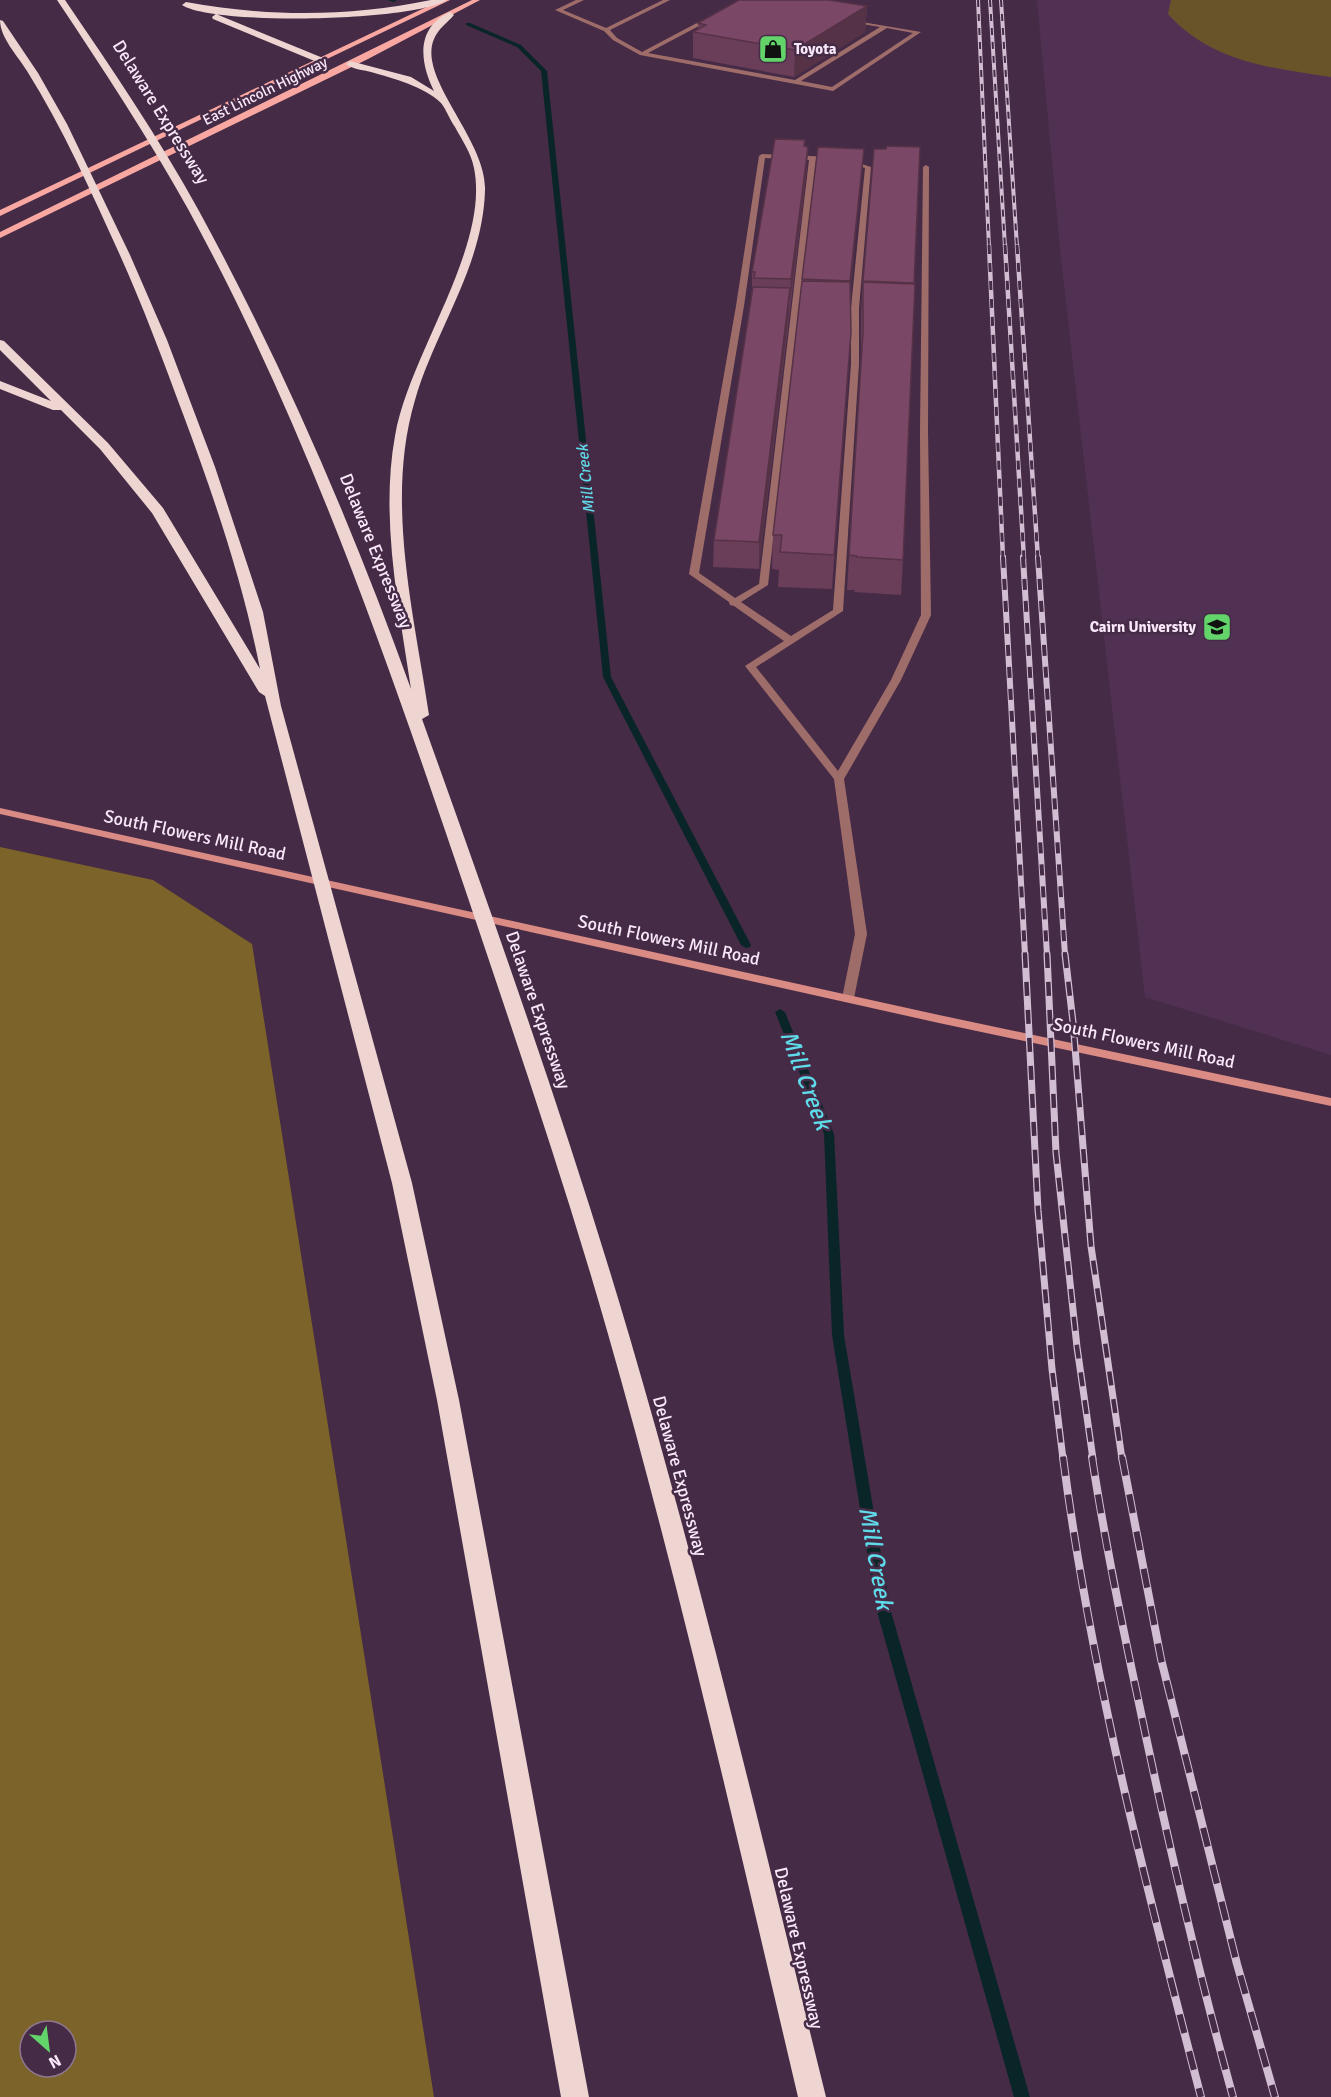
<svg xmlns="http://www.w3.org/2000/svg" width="1331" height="2097" font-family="Signika,sans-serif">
  <rect width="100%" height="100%" fill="#462b47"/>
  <path fill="#513153" d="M1037,0h294v1055l-186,-58 -84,-739z"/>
  <path fill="#685429" d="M1171,0h160v77c-61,-9 -120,-15 -163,-63z"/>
  <path fill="#7c6329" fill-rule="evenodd" d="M0,847l153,33 99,64 182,1153h-434zM30,2031h36v36h-36z"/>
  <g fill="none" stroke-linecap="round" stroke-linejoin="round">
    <path fill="#0a2528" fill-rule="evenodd" d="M387,0h9v1l-2,1z
      M466,23h4l51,22 26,26 64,606 140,268 -1,2 -4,1 -5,-3 -138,-268 -62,-606 -24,-24 -51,-22z
      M780,1009l5,3 49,122 10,201 46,273 140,489h-16l-138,-489 -44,-273 -8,-201 -49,-122z"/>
    <path fill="#9f6d69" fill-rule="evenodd" d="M576,0h8l-21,10 43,18 57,-28h7l-60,30 7,8 25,14 68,-36h4v2l-66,35 147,27 85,-53 -30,-5v-2l71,12 -88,59 -193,-36 -27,-15 -9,-9 -49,-21zM887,28l26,5 -81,54 -31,-6z
      M762,154l70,3 3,2 -3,2 -16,-1 -48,425 -27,17 50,34 42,-26 18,-246v-56l14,-140 -19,-6 3,-2 22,7 -12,141v56l-16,247 -87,56 82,104 53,-91 30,-65 -1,-184 3,-264 3,-2 3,2 -1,264 3,184 -30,65 -57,99 23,155 -13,64 -6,4 -6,-4 13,-64 -21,-155 -89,-113 39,-25 -50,-35 -4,-1 -1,-3 -40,-28 47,-268 23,-150zM765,158l44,2 -50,424 -24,14 -36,-25 45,-267z"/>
    <path fill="#d98b84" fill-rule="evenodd" d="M0,808l939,207 392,83v8l-392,-83 -939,-209z"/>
    <path fill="#f9a8a1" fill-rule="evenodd" d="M441,0h9l-450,216v-6z
      M472,0h8l-112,59 -368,179v-6z"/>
    <path fill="#eed5d2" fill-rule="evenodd" d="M57,0h8c47,69 94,138 134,211 84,154 153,314 212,478 -12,-82 -31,-170 -16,-253 14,-82 95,-188 79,-268 -3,-15 -12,-28 -19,-41 -5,-7 -9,-18 -14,-24 -16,-16 -48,-25 -70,-31 -8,-2 -19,-3 -25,-8l4,-3 61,16 23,14c-14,-28 -19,-63 16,-79l4,3c-7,8 -16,14 -20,24 -17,39 53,101 51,151 -2,77 -49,138 -70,210 -30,101 -1,213 14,315l-7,4c73,204 146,409 207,616 74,252 134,507 197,762h-28c-60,-255 -118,-511 -190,-763 -42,-148 -92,-293 -141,-439 -79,-233 -160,-469 -279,-686 -40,-72 -85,-140 -131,-209z
      M431,0h16c-32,21 -233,26 -265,5l4,-3c82,15 163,15 245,-2z
      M216,14l107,44 1,2 -7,2 -104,-43 -1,-2z
      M0,20l3,1 35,52 29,51 63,131 37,85 48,127 48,145 18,94 131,477 47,217 130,697h-28l-124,-697 -45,-217 -127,-487 -6,-4 -107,-179 -52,-64 -39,-39h-8l-53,-21v-8l51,20 -51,-51v-10l4,1 104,102 55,65 97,161c-17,-87 -46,-172 -77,-255 -20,-54 -40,-108 -64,-161 -28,-61 -56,-125 -92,-182 -9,-15 -27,-33 -27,-51z"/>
    <g stroke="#d2bed3" stroke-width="4">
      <path id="rail-far4" d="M978,0l11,247
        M990,0l15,247
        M1001,0l16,247"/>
    </g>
    <g stroke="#d2bed3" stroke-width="4.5">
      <path id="rail-far3" d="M989,245l14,314
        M1005,245l19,314
        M1017,245l21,314"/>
    </g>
    <g stroke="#d2bed3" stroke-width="6">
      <path id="rail-far2" d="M1003,557l22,398
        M1023,557l24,398
        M1038,557l27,398"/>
    </g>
    <g stroke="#d2bed3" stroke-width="7">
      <path id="rail-far1" d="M1025,954l13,256 14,159 11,90
        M1047,954l9,199 21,194 16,112
        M1065,954l8,68 18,224 31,213"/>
    </g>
    <g stroke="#d2bed3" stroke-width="8">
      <path id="rail" d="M1063,1457c28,217 83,429 138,640
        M1092,1457c12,80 28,158 45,237 28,135 59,270 96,403
        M1122,1457l39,202 76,305 38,133"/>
    </g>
    <use href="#rail-far4" stroke="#462b47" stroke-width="2" stroke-dasharray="7" stroke-linecap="butt"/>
    <use href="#rail-far3" stroke="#462b47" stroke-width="3" stroke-dasharray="9" stroke-linecap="butt"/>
    <use href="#rail-far2" stroke="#462b47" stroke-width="4" stroke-dasharray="11" stroke-linecap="butt"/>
    <use href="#rail-far1" stroke="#462b47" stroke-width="4.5" stroke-dasharray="14" stroke-linecap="butt"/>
    <use href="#rail" stroke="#462b47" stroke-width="6" stroke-dasharray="19" stroke-linecap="butt"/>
  </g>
  <path fill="#6a3d58" d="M867,6l-2,26 -71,45 -101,-19v-26l5,-3v-6z
    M804,146l3,23 -48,400 -46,-2 1,-27 38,-249v-19z
    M920,147l-17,413 -2,35 -47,-3 1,-2h-8l14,-229v-48l2,-32 23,-132z
    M862,171l-12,119 -1,74 -17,225 -54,-2 1,-17 -7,-1 1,-34 29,-256z"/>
  <path fill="#563247" d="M867,6l-2,26 -71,45 1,-27z
    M808,147l-1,22 -17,134 1,-24z
    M864,149l-2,22 -13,134 1,-24z
    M790,288l-1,24 -30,257v-27z
    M851,332l-2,32 -17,225 2,-34z"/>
  <path fill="#7b4766" stroke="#563247" stroke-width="1.5" d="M739,0h90l38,6 -72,44 -102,-18 13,-7 -8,-2z
    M775,139l30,1 -1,6 4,1 -17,132 -37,-1 1,-6h-3z
    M887,146l33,1 -6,136 -51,-2 11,-132h12z
    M818,147l46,2 -14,132 -48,-2z
    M802,281l48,1 1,50 -17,223 -54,-3 2,-17h-9z
    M863,282l52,2 -12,276 -46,-3v-1l-8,-1 14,-223z
    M753,287l37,1 -31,254 -45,-2z"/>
  <defs>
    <g id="shop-square" transform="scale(1.5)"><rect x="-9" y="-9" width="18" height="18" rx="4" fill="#62d469" stroke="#462b47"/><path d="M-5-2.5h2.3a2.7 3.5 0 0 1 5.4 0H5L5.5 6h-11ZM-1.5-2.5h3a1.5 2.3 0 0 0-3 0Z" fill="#111"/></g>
    <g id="university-square" transform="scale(1.5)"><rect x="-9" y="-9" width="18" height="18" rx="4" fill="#62d469" stroke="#462b47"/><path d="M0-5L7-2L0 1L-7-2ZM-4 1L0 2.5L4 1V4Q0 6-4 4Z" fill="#111"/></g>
  </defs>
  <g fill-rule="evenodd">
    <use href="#shop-square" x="773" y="49"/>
    <use href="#university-square" x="1217" y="627"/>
  </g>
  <g text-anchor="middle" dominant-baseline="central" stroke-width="5" stroke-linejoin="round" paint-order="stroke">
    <g font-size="15" font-weight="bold" fill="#f9e8fa" stroke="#462b47" text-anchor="start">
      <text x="794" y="49">Toyota</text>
      <text x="1196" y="627" text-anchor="end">Cairn University</text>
    </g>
    <g font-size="15" fill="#f9e8fa" stroke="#462b47">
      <text transform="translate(265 91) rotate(-26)">East Lincoln Highway</text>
    </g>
    <g font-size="16" font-style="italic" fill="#5edcea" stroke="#462b47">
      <text transform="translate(586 479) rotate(-96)">Mill Creek</text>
    </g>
    <g font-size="18" fill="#f9e8fa" stroke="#462b47">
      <text transform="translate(161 112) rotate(58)">Delaware Expressway</text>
      <text transform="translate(376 551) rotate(68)">Delaware Expressway</text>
      <text transform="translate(195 835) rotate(12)">South Flowers Mill Road</text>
      <text transform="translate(669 940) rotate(12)">South Flowers Mill Road</text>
      <text transform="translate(538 1010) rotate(71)">Delaware Expressway</text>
      <text transform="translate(1144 1043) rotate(12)">South Flowers Mill Road</text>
      <text transform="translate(680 1476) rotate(75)">Delaware Expressway</text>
      <text transform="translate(799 1948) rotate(77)">Delaware Expressway</text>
    </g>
    <g font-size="24" font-style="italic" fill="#5edcea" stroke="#462b47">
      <text transform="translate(806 1080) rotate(69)">Mill Creek</text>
      <text transform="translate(876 1558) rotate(80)">Mill Creek</text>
    </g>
  </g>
  <g transform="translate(48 2049) rotate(152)"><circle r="28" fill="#462b47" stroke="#8e778f" stroke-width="1.5"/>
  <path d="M0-4.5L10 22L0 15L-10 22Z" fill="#62d469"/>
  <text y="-9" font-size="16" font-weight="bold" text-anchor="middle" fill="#f9e8fa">N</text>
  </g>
</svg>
